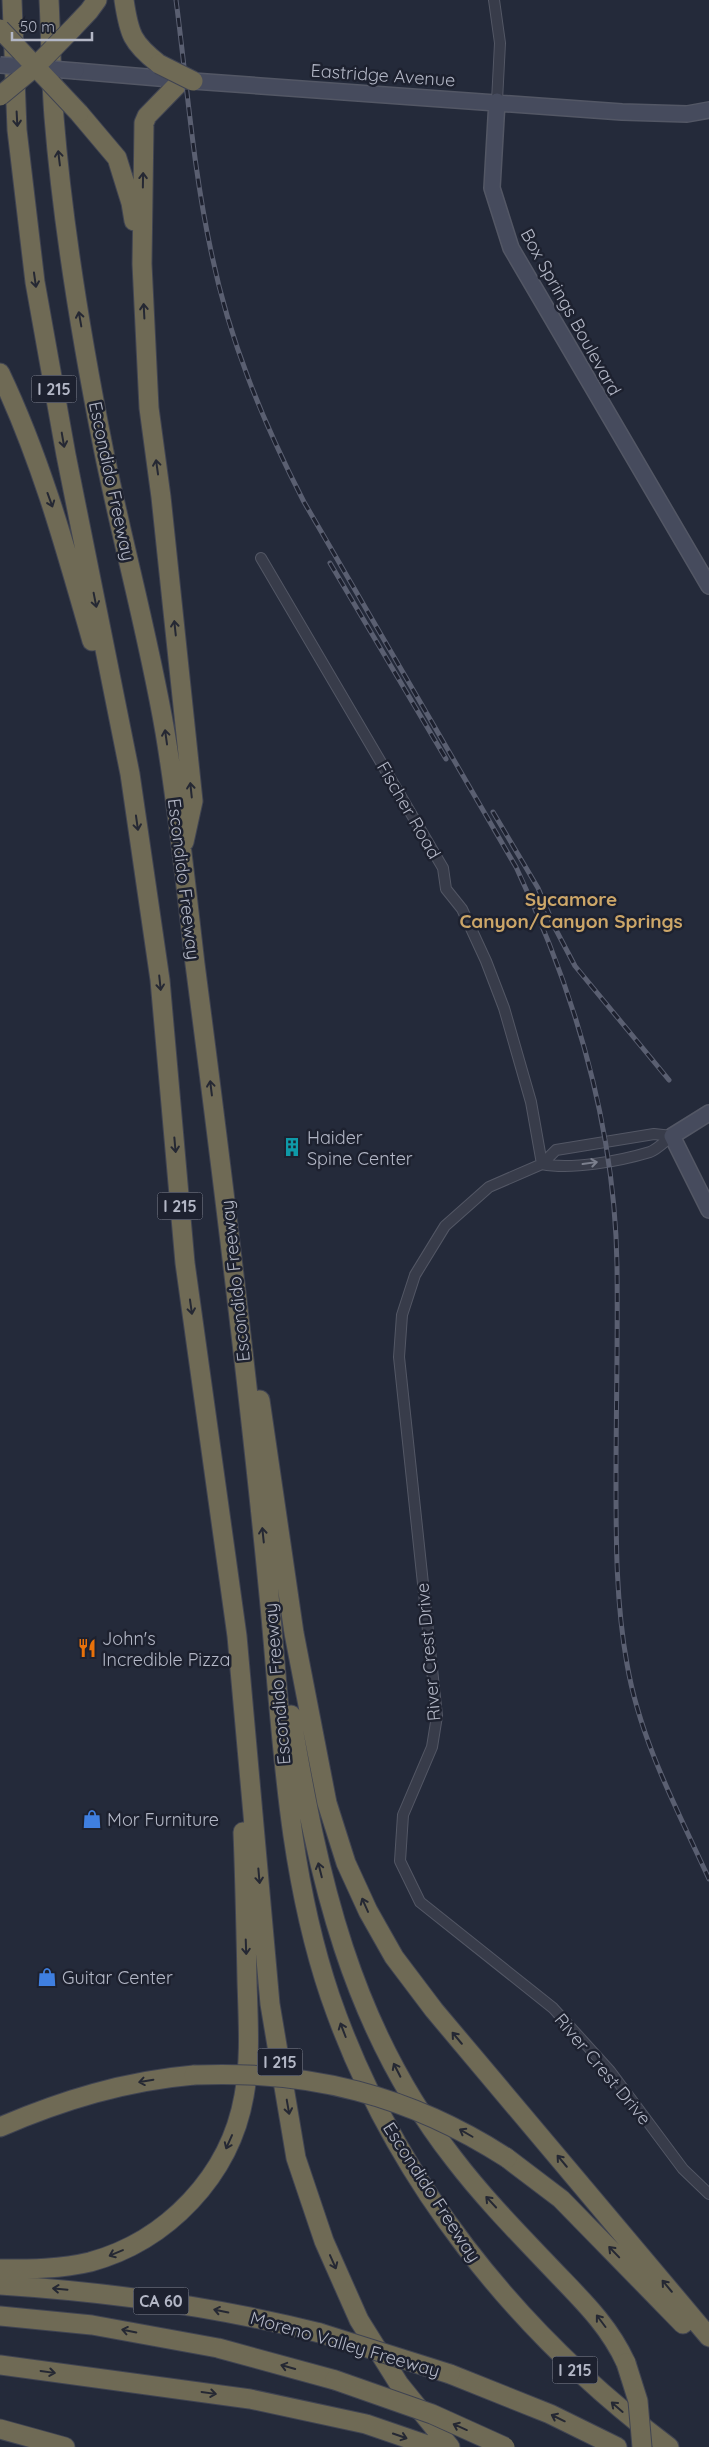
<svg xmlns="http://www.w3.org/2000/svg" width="709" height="2447" font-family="Quicksand,sans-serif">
  <rect width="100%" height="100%" fill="#242a3a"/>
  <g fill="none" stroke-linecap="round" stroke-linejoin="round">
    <g stroke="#535765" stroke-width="12">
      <path id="street" d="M494,0l6,43 -3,58
        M261,558l182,310 3,21 16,20 24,52 18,47 27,94 11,62
        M672,1136l-18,-2 -98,16 -14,14 -53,23 -44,39 -30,49 -13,40 -3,42 38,359 -5,31 -29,68 -3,46 20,41 133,106 57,63 73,98 26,25
        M542,1164c30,6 78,-3 108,-12 8,-3 15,-11 22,-16"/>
    </g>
    <g stroke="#535765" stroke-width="18">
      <path id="secondary" d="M76,71l106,9
        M193,81l429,31 65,2 22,-4
        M497,101l-5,87 19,60 198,338
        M709,1113l-37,23 37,74"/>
    </g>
    <g stroke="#404452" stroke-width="21">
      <path id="highway" d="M12,0l5,130 18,152 31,173 64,319 30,206 25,283 52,373 33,368 26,154 28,83 35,79 40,64 51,63
        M49,0c2,39 2,78 5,117 9,112 28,225 50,335 19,93 45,186 61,280 13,77 21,155 30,232 27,207 53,414 73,621 14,139 17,278 62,411 63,183 186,336 339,451
        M124,0c5,34 8,43 35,64
        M72,29l17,-18 8,-11
        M182,80l-35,36 -3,7 -2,141 7,144 12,89 32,304 -9,41
        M79,113l38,45 14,45 3,18
        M0,373c41,86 66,177 92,268
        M260,1400l34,233 33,170 19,60 22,48 26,46 40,53 275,327
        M291,1715c27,162 59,311 163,444 32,42 70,80 106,118 26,27 50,51 66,86
        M0,2127c63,-27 125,-46 194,-52
        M507,2158l54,41 122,125
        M0,2269c30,0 61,0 90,-7 77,-21 140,-86 154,-166 7,-38 4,-77 3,-116 -1,-49 -2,-99 -4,-148
        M0,2285c108,7 214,21 320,48
        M0,2316l92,9 126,23 117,32
        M0,2365l250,34 116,25 67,23
        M450,2374l100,40 67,33
        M0,2429l65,18"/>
    </g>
    <use href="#street" stroke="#383c4a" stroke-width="10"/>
    <use href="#secondary" stroke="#464b5d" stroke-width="15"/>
    <use href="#highway" stroke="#6f6a55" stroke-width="19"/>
    <g stroke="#5a5f71" stroke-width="5">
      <path id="rail" d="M176,0c11,84 17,168 35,251 18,89 52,171 93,251l212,365c59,125 99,259 101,399 1,71 -1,143 -1,215 0,61 0,122 11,183 13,76 50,145 82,215
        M330,563l116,196
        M493,812l45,76 17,40 20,38 94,114"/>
    </g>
    <use href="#rail" stroke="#1d212f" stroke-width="3" stroke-dasharray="9" stroke-linecap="butt"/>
    <g stroke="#535765" stroke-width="18" stroke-linecap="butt">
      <path id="secondary-bridge" d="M0,65l76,6"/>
    </g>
    <g stroke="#404452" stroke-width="21" stroke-linecap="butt">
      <path id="highway-bridge" d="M0,29l79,84
        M159,64l34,17
        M0,96l35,-29 37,-38
        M194,2075c116,-5 215,20 313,83
        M320,2333l130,41
        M626,2363l12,38 4,46
        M335,2380l97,34 73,33"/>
    </g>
    <use href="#secondary-bridge" stroke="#464b5d" stroke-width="15"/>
    <use href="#highway-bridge" stroke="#6f6a55" stroke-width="19"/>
  </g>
  <defs><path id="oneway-shaft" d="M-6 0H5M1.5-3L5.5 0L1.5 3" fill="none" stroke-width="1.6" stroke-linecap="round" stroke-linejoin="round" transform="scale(1.25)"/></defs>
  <g stroke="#252833">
    <use href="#oneway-shaft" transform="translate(17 119) rotate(87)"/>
    <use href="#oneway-shaft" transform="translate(59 158) rotate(-97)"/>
    <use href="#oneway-shaft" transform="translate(143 180) rotate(-89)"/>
    <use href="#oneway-shaft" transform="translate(35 280) rotate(82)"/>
    <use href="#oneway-shaft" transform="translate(144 311) rotate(-93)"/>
    <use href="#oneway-shaft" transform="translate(80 319) rotate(-100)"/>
    <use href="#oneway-shaft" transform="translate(63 440) rotate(80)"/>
    <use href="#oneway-shaft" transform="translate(157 467) rotate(-98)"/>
    <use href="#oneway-shaft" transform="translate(50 500) rotate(70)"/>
    <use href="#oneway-shaft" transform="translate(95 600) rotate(79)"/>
    <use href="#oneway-shaft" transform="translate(175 628) rotate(-96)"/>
    <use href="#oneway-shaft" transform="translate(166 737) rotate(-98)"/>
    <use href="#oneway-shaft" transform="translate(191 790) rotate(-96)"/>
    <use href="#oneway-shaft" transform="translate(137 823) rotate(82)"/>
    <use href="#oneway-shaft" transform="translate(160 983) rotate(84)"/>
    <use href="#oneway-shaft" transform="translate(211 1088) rotate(-97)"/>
    <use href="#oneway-shaft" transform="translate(175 1145) rotate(85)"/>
    <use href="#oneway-shaft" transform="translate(191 1307) rotate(82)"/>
    <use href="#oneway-shaft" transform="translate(263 1535) rotate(-96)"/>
    <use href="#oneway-shaft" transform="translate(320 1870) rotate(-104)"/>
    <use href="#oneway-shaft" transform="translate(259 1876) rotate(85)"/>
    <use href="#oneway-shaft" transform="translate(365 1905) rotate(-114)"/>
    <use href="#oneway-shaft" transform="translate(246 1947) rotate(88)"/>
    <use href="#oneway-shaft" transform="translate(343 2030) rotate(-111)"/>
    <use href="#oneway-shaft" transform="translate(457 2038) rotate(-130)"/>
    <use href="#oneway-shaft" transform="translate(397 2070) rotate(-117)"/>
    <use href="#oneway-shaft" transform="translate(146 2081) rotate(170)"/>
    <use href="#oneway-shaft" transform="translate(288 2107) rotate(80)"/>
    <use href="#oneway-shaft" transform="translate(466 2133) rotate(-150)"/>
    <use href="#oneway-shaft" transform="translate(229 2142) rotate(114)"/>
    <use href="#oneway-shaft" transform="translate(562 2161) rotate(-130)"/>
    <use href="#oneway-shaft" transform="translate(491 2202) rotate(-133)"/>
    <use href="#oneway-shaft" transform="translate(614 2252) rotate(-134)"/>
    <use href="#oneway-shaft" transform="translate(116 2253) rotate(157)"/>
    <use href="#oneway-shaft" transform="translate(333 2262) rotate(66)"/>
    <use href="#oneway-shaft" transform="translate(667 2286) rotate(-130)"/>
    <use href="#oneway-shaft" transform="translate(60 2289) rotate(-175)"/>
    <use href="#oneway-shaft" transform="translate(221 2311) rotate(-168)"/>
    <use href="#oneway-shaft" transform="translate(601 2321) rotate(-127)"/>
    <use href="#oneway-shaft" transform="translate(129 2331) rotate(-169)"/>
    <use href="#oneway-shaft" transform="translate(288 2367) rotate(-164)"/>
    <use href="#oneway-shaft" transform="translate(48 2372) rotate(8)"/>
    <use href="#oneway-shaft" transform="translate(209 2393) rotate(8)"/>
    <use href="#oneway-shaft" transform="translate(617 2407) rotate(-139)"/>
    <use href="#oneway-shaft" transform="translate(558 2418) rotate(-154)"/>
    <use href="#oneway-shaft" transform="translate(460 2427) rotate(-156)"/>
    <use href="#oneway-shaft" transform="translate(400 2436) rotate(19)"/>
  </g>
  <use stroke="#7c808e" href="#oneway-shaft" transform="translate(590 1163) rotate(-8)"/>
  <defs>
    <g id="building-bare" transform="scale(1.5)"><path d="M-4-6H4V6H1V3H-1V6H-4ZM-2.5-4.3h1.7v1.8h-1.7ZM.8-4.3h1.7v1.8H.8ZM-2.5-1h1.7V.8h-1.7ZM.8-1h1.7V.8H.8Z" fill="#0f9aa8" stroke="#1d212f" stroke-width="2.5" paint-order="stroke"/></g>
    <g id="restaurant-bare" transform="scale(1.5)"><path d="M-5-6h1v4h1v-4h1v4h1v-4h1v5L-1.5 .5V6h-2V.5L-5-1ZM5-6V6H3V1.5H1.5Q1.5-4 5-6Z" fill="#e8710a" stroke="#1d212f" stroke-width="2.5" paint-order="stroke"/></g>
    <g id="shop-bare" transform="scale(1.5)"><path d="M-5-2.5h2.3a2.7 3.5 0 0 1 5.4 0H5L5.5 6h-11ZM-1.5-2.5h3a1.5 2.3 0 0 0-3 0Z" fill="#3f7fe0" stroke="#1d212f" stroke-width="2.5" paint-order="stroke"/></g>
  </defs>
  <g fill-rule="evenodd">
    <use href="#building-bare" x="292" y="1147"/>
    <use href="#restaurant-bare" x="87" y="1648"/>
    <use href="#shop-bare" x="92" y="1819"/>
    <use href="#shop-bare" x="47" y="1977"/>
  </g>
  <g text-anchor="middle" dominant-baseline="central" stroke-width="5" stroke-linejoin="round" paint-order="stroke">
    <g fill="#1d212f" stroke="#868a99" stroke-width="1">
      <rect x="31.5" y="375.5" width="45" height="27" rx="4"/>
      <rect x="157.5" y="1192.5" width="45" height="27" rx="4"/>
      <rect x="257.5" y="2048.5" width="45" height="27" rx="4"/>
      <rect x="133.5" y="2287.5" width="55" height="27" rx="4"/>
      <rect x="552.5" y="2356.5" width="45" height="27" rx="4"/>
    </g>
    <g font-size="16" font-weight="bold" fill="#b3b7c6">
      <text x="54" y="389">I 215</text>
      <text x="180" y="1206">I 215</text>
      <text x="280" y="2062">I 215</text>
      <text x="161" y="2301">CA 60</text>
      <text x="575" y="2370">I 215</text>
    </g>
    <g font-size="18" fill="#b3b7c6" stroke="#1d212f">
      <text transform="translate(383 75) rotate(4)">Eastridge Avenue</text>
      <text transform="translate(571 312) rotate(61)">Box Springs Boulevard</text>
      <text transform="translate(112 481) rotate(78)">Escondido Freeway</text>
      <text transform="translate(409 810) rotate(60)">Fischer Road</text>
      <text transform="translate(184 879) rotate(83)">Escondido Freeway</text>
      <text transform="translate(235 1281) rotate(-96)">Escondido Freeway</text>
      <text transform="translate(428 1652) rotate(-95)">River Crest Drive</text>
      <text transform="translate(277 1684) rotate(-95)">Escondido Freeway</text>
      <text transform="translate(603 2069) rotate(50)">River Crest Drive</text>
      <text transform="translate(432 2192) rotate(57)">Escondido Freeway</text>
      <text transform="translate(345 2344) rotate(16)">Moreno Valley Freeway</text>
    </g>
    <g font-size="18" fill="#b3b7c6" stroke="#1d212f" text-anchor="start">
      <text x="307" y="1137">Haider<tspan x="307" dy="21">Spine Center</tspan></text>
      <text x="102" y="1638">John's<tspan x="102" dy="21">Incredible Pizza</tspan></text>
      <text x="107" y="1819">Mor Furniture</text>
      <text x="62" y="1977">Guitar Center</text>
    </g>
    <g font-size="19" font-weight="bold" fill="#cca668" stroke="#1d212f">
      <text x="571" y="899">Sycamore<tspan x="571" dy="22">Canyon/Canyon Springs</tspan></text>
    </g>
  </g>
  <path d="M12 32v8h80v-8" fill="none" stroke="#b3b7c6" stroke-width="2.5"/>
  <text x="20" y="32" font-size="15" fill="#b3b7c6" stroke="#1d212f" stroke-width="4" paint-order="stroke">50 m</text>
</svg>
